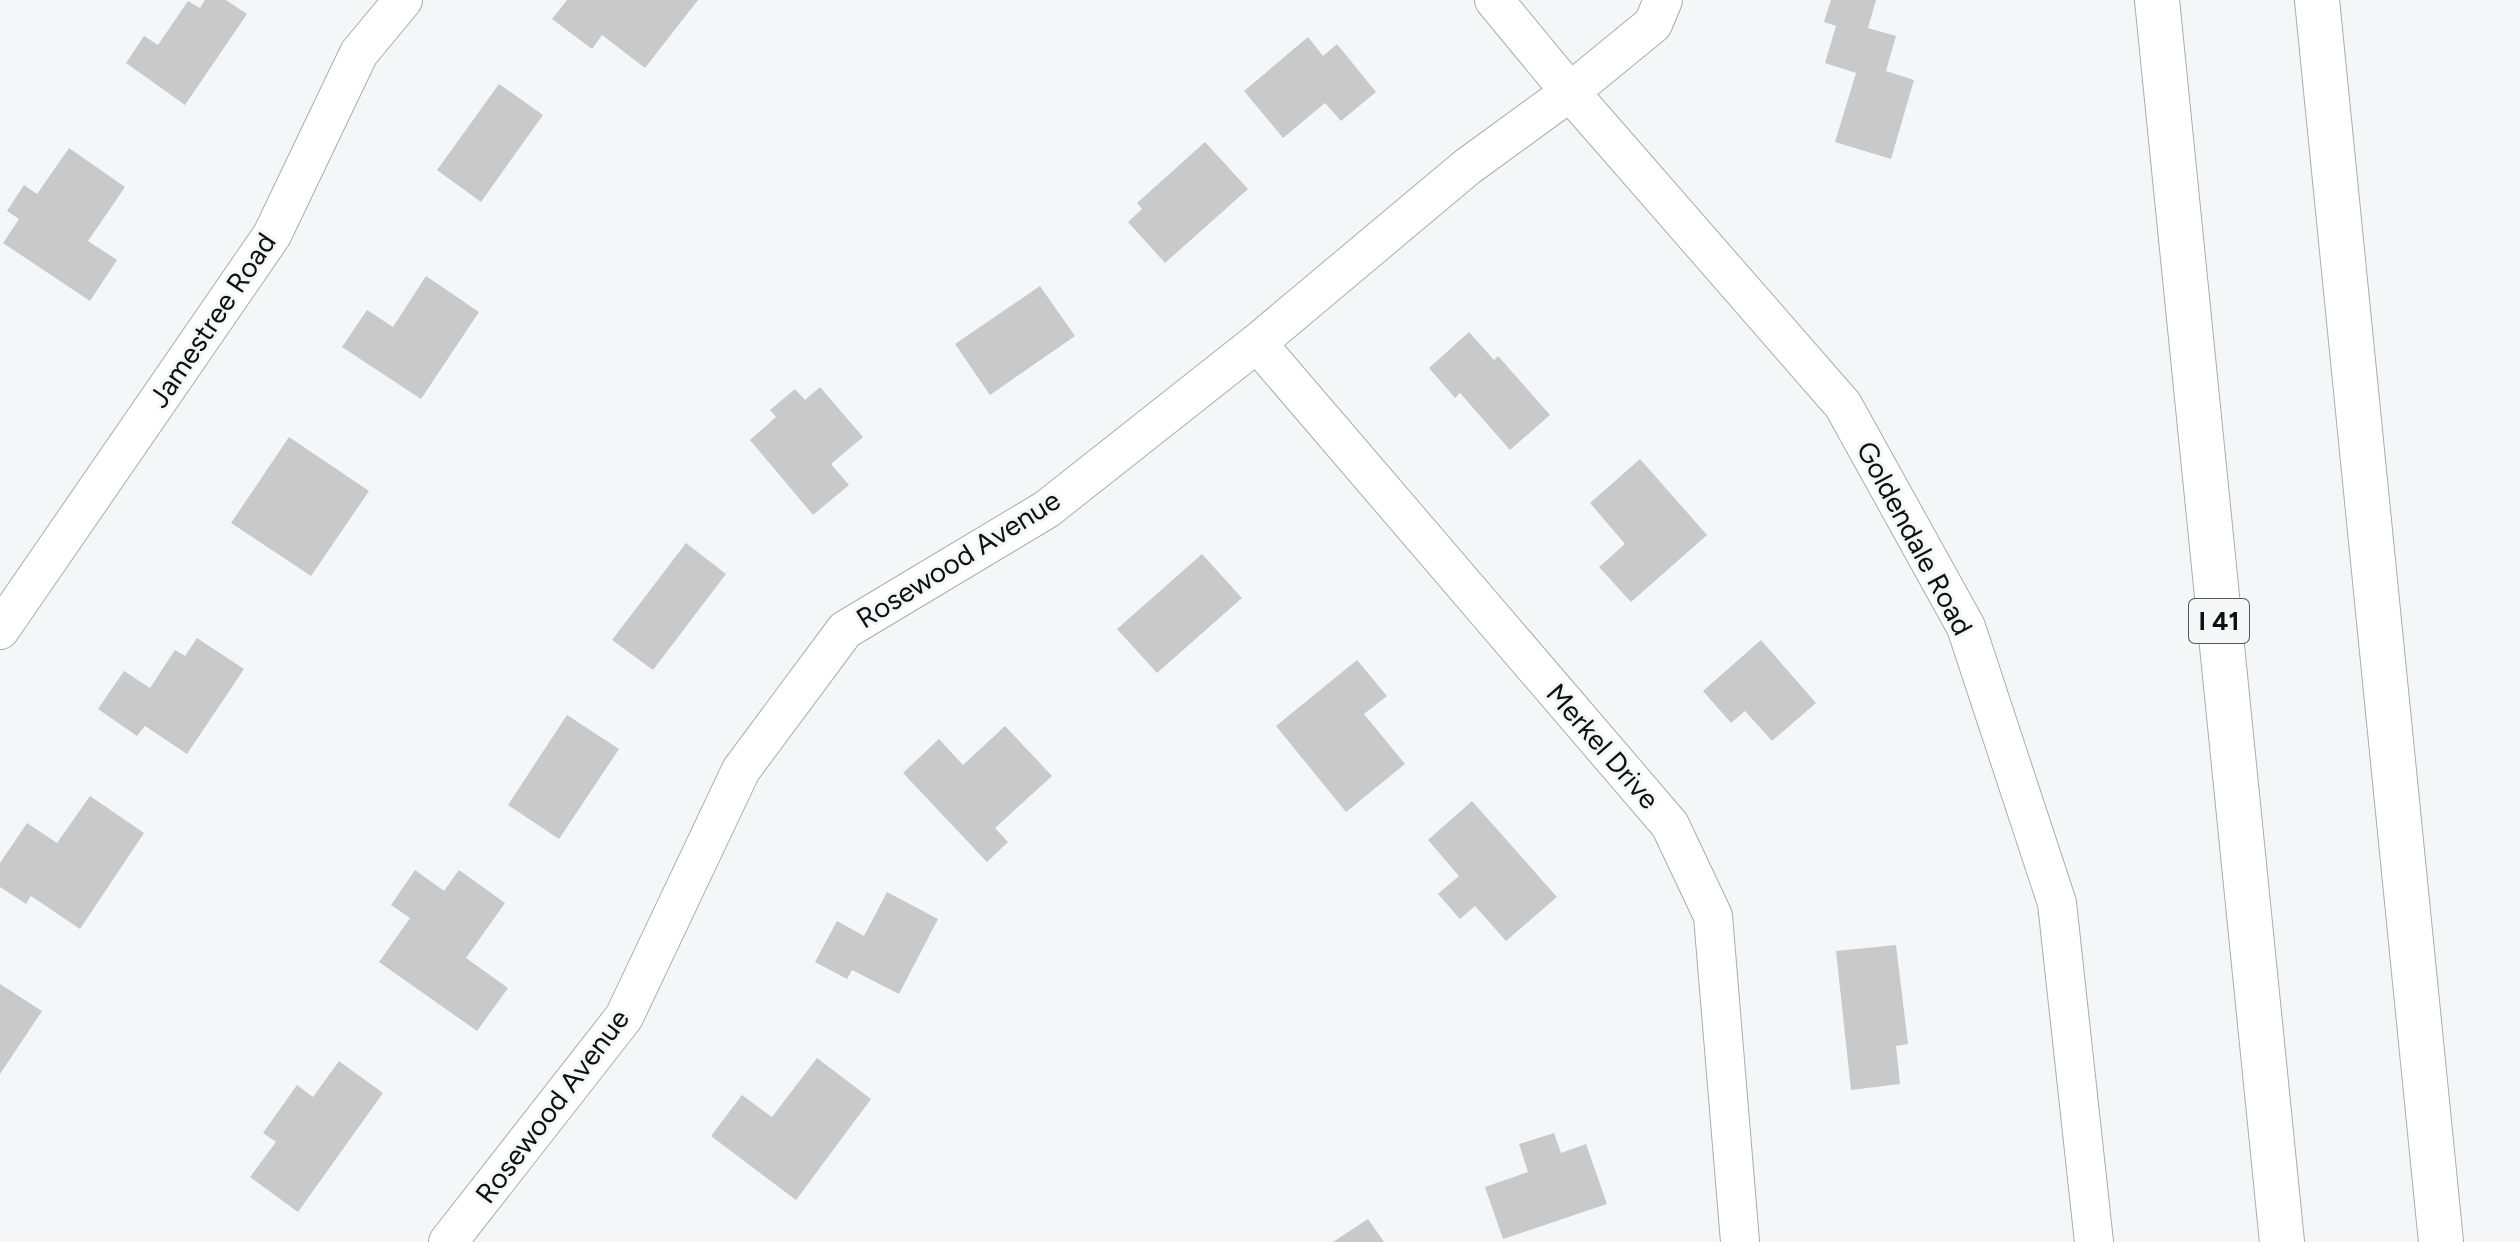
<svg xmlns="http://www.w3.org/2000/svg" width="2520" height="1242" font-family="Figtree,sans-serif">
  <rect width="100%" height="100%" fill="#f5f6f7"/>
  <path fill="#c9c9ca" d="M205,0h21l21,14 -62,91 -59,-42 18,-27 14,9 30,-44 12,7z
    M567,0h131l-53,68 -43,-33 -10,14 -40,-30z
    M1831,0h45l-8,28 28,8 -10,35 28,9 -23,79 -56,-17 21,-69 -31,-10 11,-37 -12,-4z
    M1308,37l15,19 14,-12 39,48 -35,29 -16,-18 -42,35 -39,-47z
    M499,84l44,31 -62,87 -44,-32z
    M1205,142l43,47 -83,74 -37,-41 14,-13 -5,-6z
    M69,148l56,39 -37,54 29,19 -27,41 -87,-58 16,-24 -12,-8 17,-26 13,9z
    M426,276l53,36 -58,87 -79,-52 25,-37 26,17z
    M1040,286l35,50 -85,59 -35,-51z
    M1469,332l25,28 4,-4 52,59 -40,35 -50,-57 -5,5 -26,-30z
    M820,387l43,50 -32,27 18,21 -36,30 -63,-75 26,-23 -6,-7 25,-21 10,11z
    M289,437l80,54 -58,85 -80,-53z
    M1640,459l67,76 -76,67 -32,-35 26,-23 -35,-41z
    M686,543l40,31 -73,96 -41,-30z
    M1202,554l40,44 -85,75 -40,-44z
    M197,638l47,31 -57,85 -42,-28 -8,10 -39,-27 26,-38 26,17 25,-38 10,6z
    M1761,640l55,63 -44,38 -27,-30 -14,12 -28,-32z
    M1357,660l30,36 -23,18 41,50 -59,48 -70,-86z
    M567,715l52,34 -60,90 -51,-34z
    M1005,726l47,50 -57,52 13,14 -21,20 -84,-89 36,-34 24,26z
    M90,796l54,37 -64,96 -49,-33 -5,8 -26,-17v-24l27,-40 30,20z
    M1472,801l85,96 -51,44 -31,-35 -15,13 -22,-25 21,-18 -31,-36z
    M415,870l29,21 15,-21 46,33 -39,55 42,30 -31,43 -98,-69 31,-44 -19,-13z
    M887,892l51,27 -39,75 -47,-24 -5,9 -32,-17 22,-41 27,15z
    M1896,945l12,99 -12,2 4,38 -49,6 -15,-139z
    M0,984l42,27 -42,63z
    M817,1058l54,41 -75,101 -85,-64 31,-41 30,22z
    M339,1061l44,32 -85,119 -48,-35 26,-35 -13,-9 34,-48 16,12z
    M1554,1133l7,20 25,-9 21,60 -104,35 -18,-52 43,-15 -9,-28z
    M1368,1219l16,23h-51z"/>
  <g fill="none" stroke-linecap="round" stroke-linejoin="round">
    <g stroke="#acacad" stroke-width="40">
      <path id="street" d="M1494,0l76,92 273,313 123,222 91,276 37,339
        M1257,343l413,482 43,91 27,326
        M0,630l272,-395 87,-182 44,-53
        M448,1242l176,-225 117,-247 104,-140 202,-121 210,-166 210,-176 103,-75 83,-68 10,-24"/>
    </g>
    <g stroke="#acacad" stroke-width="46">
      <path id="highway" d="M2157,0l125,1242
        M2317,0l124,1242"/>
    </g>
    <use href="#street" stroke="#fff" stroke-width="38"/>
    <use href="#highway" stroke="#fff" stroke-width="44"/>
  </g>
  <g text-anchor="middle" dominant-baseline="central" stroke-width="6" stroke-linejoin="round" paint-order="stroke">
    <rect fill="#f5f6f7" stroke="#555556" stroke-width="2" x="2189" y="599" width="60" height="44" rx="6"/>
    <g font-size="26" font-weight="bold" fill="#101011">
      <text x="2219" y="621">I 41</text>
    </g>
    <g font-size="28" fill="#101011" stroke="#f5f6f7">
      <text transform="translate(212 320) rotate(-56)">Jamestree Road</text>
      <text transform="translate(1915 538) rotate(62)">Goldendale Road</text>
      <text transform="translate(958 559) rotate(-32)">Rosewood Avenue</text>
      <text transform="translate(1603 746) rotate(49)">Merkel Drive</text>
      <text transform="translate(552 1106) rotate(-53)">Rosewood Avenue</text>
    </g>
  </g>
</svg>
